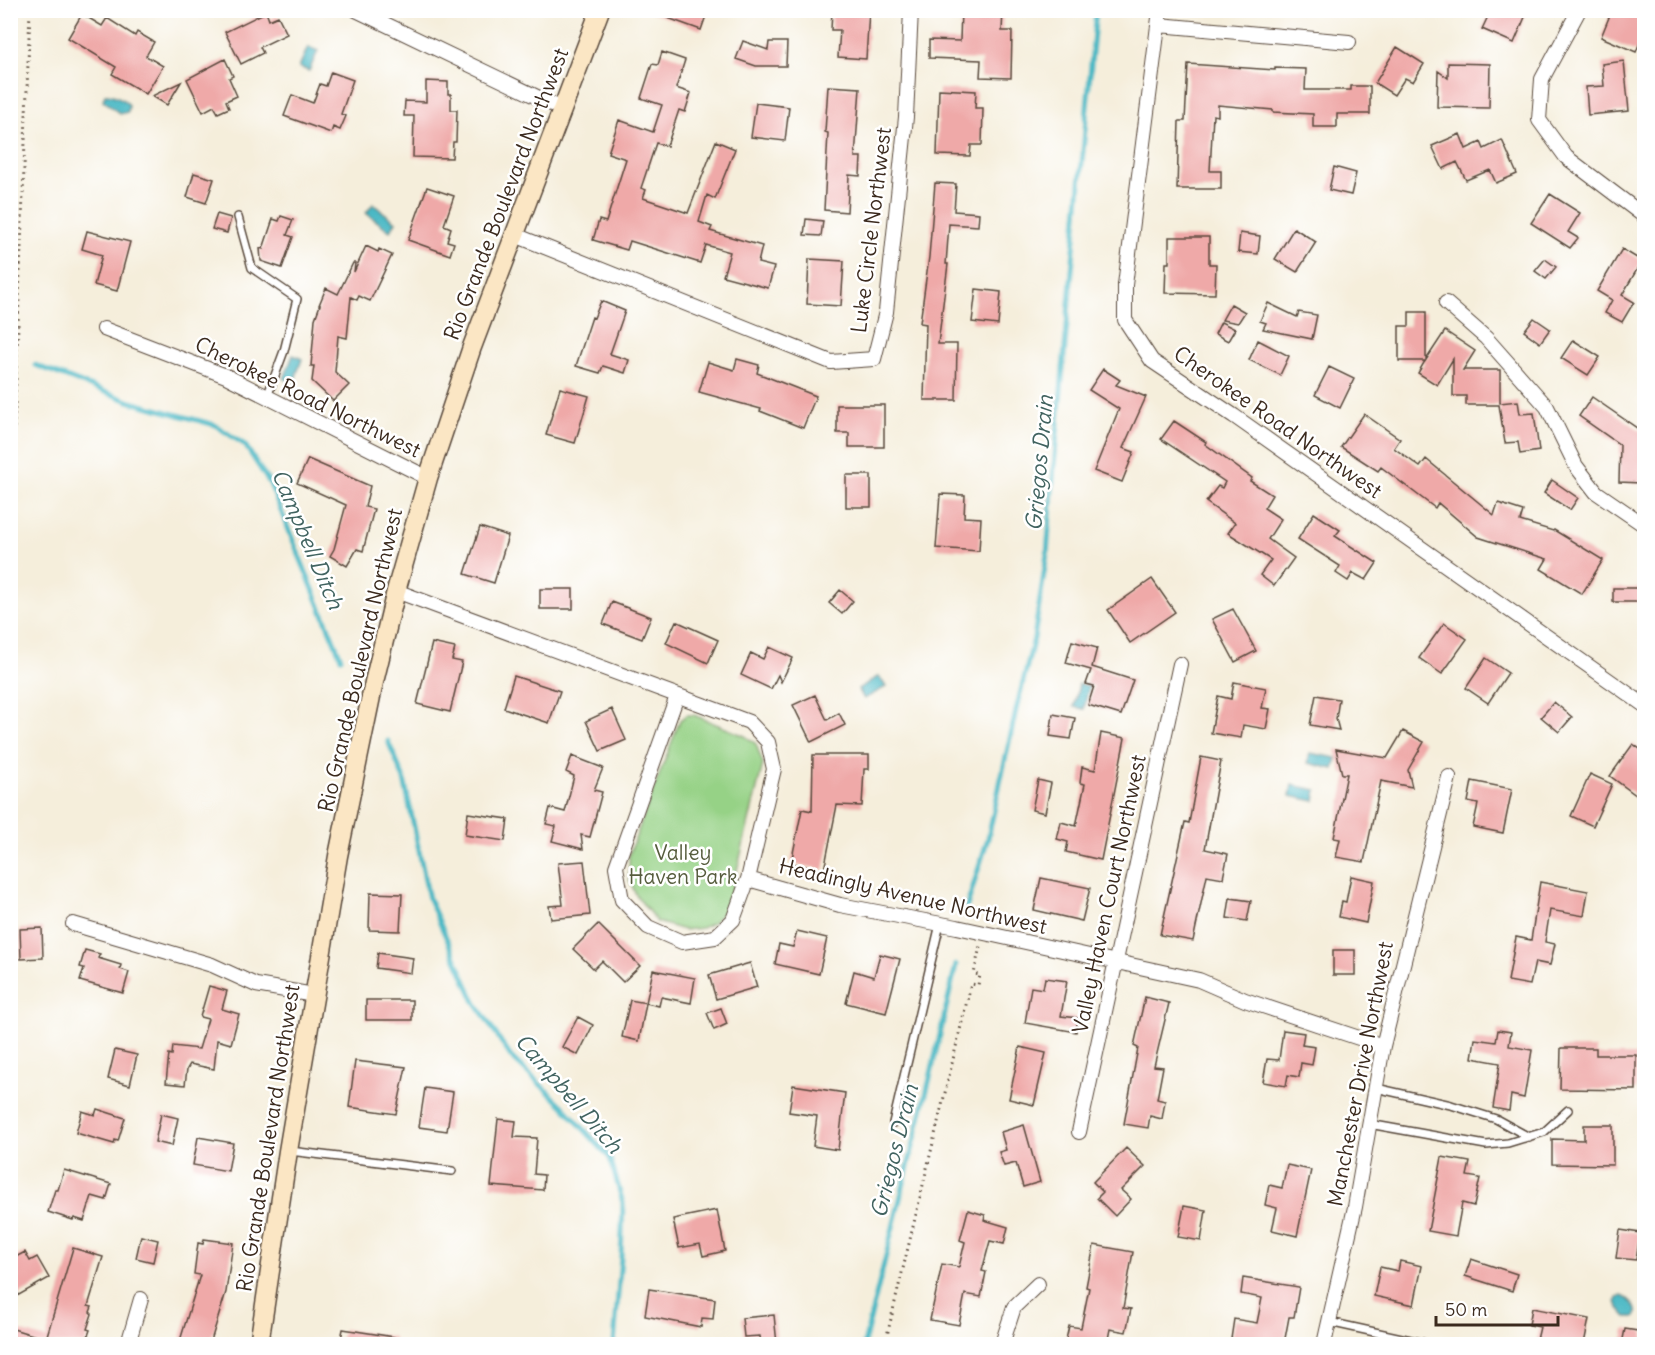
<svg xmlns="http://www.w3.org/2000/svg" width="1655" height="1355" font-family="Delius,sans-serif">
  <rect width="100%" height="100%" fill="#fff"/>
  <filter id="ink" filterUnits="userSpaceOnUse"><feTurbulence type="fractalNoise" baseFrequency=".0167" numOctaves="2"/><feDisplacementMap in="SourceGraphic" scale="12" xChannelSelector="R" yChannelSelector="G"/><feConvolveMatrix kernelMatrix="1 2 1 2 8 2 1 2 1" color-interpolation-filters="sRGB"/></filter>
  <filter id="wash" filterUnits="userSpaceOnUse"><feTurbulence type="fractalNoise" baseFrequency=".008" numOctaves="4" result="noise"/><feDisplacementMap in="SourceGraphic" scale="24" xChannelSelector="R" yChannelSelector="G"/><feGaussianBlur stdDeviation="1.35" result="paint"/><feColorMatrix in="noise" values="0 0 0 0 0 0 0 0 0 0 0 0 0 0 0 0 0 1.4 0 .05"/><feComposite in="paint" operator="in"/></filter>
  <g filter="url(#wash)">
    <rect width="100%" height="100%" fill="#f5eedb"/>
    <path fill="#96d286" stroke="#687e52" stroke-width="1.5" d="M687,715h7l51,21 11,8 7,20 -35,143 -14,15 -12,6 -18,2 -27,-8 -21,-27 -7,-16v-24l51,-135z"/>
    <path fill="#4ab8c4" stroke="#427171" stroke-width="1.5" d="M308,47l10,4 -9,20 -10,-4z
      M105,94c7,-1 19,5 24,11l-1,7 -8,2 -17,-14z
      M373,204l23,18 -6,9 -24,-18z
      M293,355l9,4 -8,23 -10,-3z
      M879,676l7,11 -22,12 -6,-10z
      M1079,684l10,2 -5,23 -10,-2z
      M1310,753l27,5 -3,11 -26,-6z
      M1292,785l25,5 -2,11 -25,-5z
      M1622,1296c8,3 18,13 13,21h-8c-5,-6 -18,-16 -5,-21z"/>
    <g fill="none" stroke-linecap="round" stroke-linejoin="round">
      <path stroke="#4ab8c4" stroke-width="5" d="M10,183l6,-173
        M35,365l96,37 84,23 30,20 25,39 71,174
        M388,741l16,38 25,120 46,103 36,55 52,49 47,52 13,45 -2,54 -7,87
        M966,909l22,-71 29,-132 17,-68 13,-84 7,-88 42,-456
        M864,1344l66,-266 26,-113"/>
    </g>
    <g id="blocks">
      <path fill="#efa9a8" d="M651,10h57l-7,20 -50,-18z
        M832,10h37l-3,49 -28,-2 2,-27h-9z
        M961,10h42l-1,21h10l-1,47 -31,-1 1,-17 -52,-2v-18l31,1z
        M1491,10h37l-14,33 -32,-14z
        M1612,10h32v22l-8,20 -35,-15z
        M266,12l3,8 9,-4 9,18 -27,13 3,6 -22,11 -16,-32z
        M82,14l20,12 5,-8 28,18 2,-4 17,10 -8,14 17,10 -17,28 -34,-20 4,-7 -48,-29z
        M743,41l25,9 1,-8h18l-1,24h-30l-20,-7z
        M1397,47l27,17 -11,18 -8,-4 -11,17 -19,-12z
        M662,52l23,8 -9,28 15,5 -6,19 -6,-2 -12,36 -11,-3 -15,45 5,2 -3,8 45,15 28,-72 19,8 -20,50 -8,-4 -8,27 13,5 -2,4 52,15 -4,17 16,4 -6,21 -45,-12 7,-24 -24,-7 -6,18 -70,-22 -3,9 -34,-10 6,-20 7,2 20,-63 -18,-6 11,-33 34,12 9,-27 -21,-7 11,-34 6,1z
        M225,59l8,17 -4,2 8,18 -11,5 3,7 -11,5 -4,-7 -11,6 -16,-33z
        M1624,61l5,50 -41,4 -2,-28 18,-1 -2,-22z
        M1448,63l42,1 -1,44 -52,-1 1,-36 10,7z
        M1188,64l87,6v-2l31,1 -1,21h46v-4h19v28h-33v13h-24v-13l-40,-2v-2l-55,-5v11l-5,-1 -3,56h11v18h-44l2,-68h6z
        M331,72l22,8 -12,34 5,2 -6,14 -7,-3 -2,6 -47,-17 8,-21 21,8 7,-19 6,2z
        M426,81l22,1v12h3v16h6l-1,32h-3l-1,16 -39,-1 1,-41h-10l1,-15 21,1z
        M181,82l-14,23 -15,-9z
        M828,86l32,2 -5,69h6l-1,19 -11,-1 -2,37 -23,-2 4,-77 -3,-1z
        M939,89l37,2 -1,17h8l-1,37h-11l-1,11 -33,-1z
        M756,103l33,4 -4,34 -34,-4z
        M1460,134l6,15 15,-7 3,7 18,-9 15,34 -21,9 -6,-13 -24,10 -9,-18 -14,7 -11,-23z
        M1334,167l22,6 -5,22 -22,-5z
        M194,173l20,6 -8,24 -19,-6z
        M935,183l21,1 -2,27 25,2 -1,13 -29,-2 -3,40h2l-10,80h19l-1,56h-32l2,-76 -6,-1 9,-66z
        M427,187l27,9 -10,29 7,3 -4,13 7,2 -4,12 -42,-15z
        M1550,194l30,19 -12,19 10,6 -8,10 -39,-25z
        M217,214l14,4 -4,15 -15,-4z
        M281,216l12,4 -6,15 6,2 -11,31 -21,-7 -1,-13 3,1 10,-30 6,2z
        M806,219l17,2 -2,15 -17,-1z
        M1294,228l22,14 -19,30 -22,-13z
        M87,231l43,11 -13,49 -23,-6 8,-30 -20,-6z
        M1240,233l20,3 -2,18 -20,-2z
        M1169,237h40v27h7l-1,30 -50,-1 1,-30h3z
        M366,246l12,6 1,-3 13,6 -22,46 -11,-5 -2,4 -6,-3 -4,41 -9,-2 -3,36 14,13 -16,16 -21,-20 2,-15h-3l4,-47 5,-14h-1l7,-17 12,6 15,-31h2l-1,9z
        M1622,249l20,12 -20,34 12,7 -12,20 -17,-9 7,-13 -15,-9z
        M809,259l35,2 -3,45 -34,-2z
        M1545,259l11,8 -10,12 -11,-8z
        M976,289l25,3 -3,33 -26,-3z
        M601,301l24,10 -15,43 19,6 -4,13 -22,-7 -3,7 -24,-7 16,-49 2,1z
        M1268,303l29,14 2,-5 18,3 -5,24 -49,-10 3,-6 -6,-2z
        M1231,304l14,8 -7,11 -16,-3z
        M1409,312h17v48l19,-29 30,20 -12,19h37v33l18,-2 2,13 14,-1 5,38 -19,3 -2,-12 -13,1 -6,-38h-33v-9h-13v-37l-16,26 -19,-12 7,-12h-26v-35h10z
        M1534,318l16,11 -10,14 -16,-12z
        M1221,322l14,7 -7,12 -13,-7z
        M1258,340l31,16 -9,19 -31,-15z
        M1573,340l27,17 -12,18 -27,-17z
        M737,359l22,6 -2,8 59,23 -13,32 -43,-17 1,-2 -62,-17 9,-30 26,8z
        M1329,367l25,12 -14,29 -25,-13z
        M1103,369l17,11 -4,5 30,12 -23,51 11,4 -12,30 -28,-11 25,-62 -30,-19z
        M560,388l29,8 -14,47 -29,-8z
        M1592,397l52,36v39h-3v11l-22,-1 1,-37 -41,-29z
        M837,405h47v42h-35v-14h-12z
        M1364,414l36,25 -6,9 26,19 6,-8 68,56 4,-12 25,8 -3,10 33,10 1,-1 49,30 -21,34 -41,-25 6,-10 -69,-22 -40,-34 -3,5 -54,-41 -3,4 -37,-24z
        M1174,421l32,21 -1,2 47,34 -2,3 22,14 -8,13 17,11 -13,20 26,19 -20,28 -14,-11 11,-15 -43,-27 7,-10 -29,-21 12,-16 4,2 3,-6 -64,-43z
        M308,459l62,27 -5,21 9,2 -11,42 -6,-2 -10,17 -17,-10 4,-7 12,-44 -49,-22z
        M846,475h25v32h-25z
        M1552,480l26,18 -8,12 -26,-17z
        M940,494l25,1 -1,22 17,1 -2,33 -43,-3z
        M1314,513l26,17 -5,6 42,27 -11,17 -13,-7 -5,8 -12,-8 4,-7 -42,-27z
        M480,527l28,9 -14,47 -29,-9z
        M1152,579l23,33 -45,31 -22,-33z
        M1613,588h31v14h-31z
        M540,589h33v20h-33z
        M840,590l13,11 -11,13 -13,-11z
        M612,602l39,15 -9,22 -39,-15z
        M1233,609l23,42 -21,11 -23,-43z
        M676,621l42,19 -10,23 -42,-20z
        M1444,623l23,16 -25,35 -23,-16z
        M1072,641l25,7 -5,19 41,13 -12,35 -33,-10 6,-19 -8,-2 5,-14 -25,-7z
        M432,643l23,5 -3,12 10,2 -12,50 -33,-8z
        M769,647l24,11 -12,24 -3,-7 -7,14 -30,-14 10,-22 12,6z
        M1486,658l22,15 -20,30 -22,-15z
        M514,676l46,15 -11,32 -45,-15z
        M1234,682l32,6 -4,20 8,1 -4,20 -23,-4 -2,13 -30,-5 7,-37 13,3z
        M815,695l12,25 12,-7 6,12 -34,17 -18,-37z
        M1316,695l23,4 -3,20 3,11 -29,-5z
        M1554,702l18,15 -13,15 -18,-15z
        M612,709l14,31 -26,11 -14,-30z
        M1053,714l22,4 -4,21 -21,-3z
        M1403,731l21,11 -16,28 4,17 -31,-6 -17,81 -28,-5 4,-18 -6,-1 13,-64h-5l-6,-25 51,9z
        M1101,733l24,5 -24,122 -35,-8 2,-10 -11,-3 4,-17 15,4 9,-42 -5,-1 2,-16 13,3z
        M1633,744l11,8v49l-34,-25z
        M813,755h56v14h-5l-2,37 -25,-1 -13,65 -33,-7 11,-54 10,2z
        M572,756l31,12 -9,22 8,2 -12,45 -9,-2 2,14 -31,-8 4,-15 -10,-2 4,-16 15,4 9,-36 -8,-4z
        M1201,757l20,4 -16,88 23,5 -5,24 -16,-3 -14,66 -33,-6 25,-113 4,1z
        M1590,774l22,10 -19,42 -22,-10z
        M1038,780l13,3 -6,30 -13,-3z
        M1472,781l40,8 -9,44 -30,-6 5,-23 -10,-2z
        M468,813l40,6 -3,22 -40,-6z
        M584,861l6,54 -39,4 -2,-13 14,-1 -5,-42z
        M1351,876l23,5 -8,42 -27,-6 3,-16 4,1z
        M1041,878l49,10 -8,33 -48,-11z
        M1540,882l48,9 -4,25 -34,-6 -5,32 10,2 -5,21 -15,-3 -5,23 -22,-4 8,-44 15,3z
        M370,893l32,1 -2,37 -31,-1z
        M1230,898l21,3 -4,20 -20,-3z
        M598,924l42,42 -17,16 -21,-21 -8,8 -21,-20z
        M42,928l1,30 -22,1 -1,-30z
        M797,931l30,7 -8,36 -44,-10 4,-20 14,3z
        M85,950l15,4 -2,4 23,7 -1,4 9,3 -6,21 -43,-12 4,-13 -4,-1z
        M1333,950h22v25h-22z
        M378,953l35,5 -2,15 -35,-5z
        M880,954l20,5 -14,54 -40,-10 8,-32 20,6z
        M750,963l7,24 -41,12 -7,-24z
        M653,970l42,8 -4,25 -30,-6 -2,9 -13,-3 -7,38 -17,-4 8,-37 16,3z
        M1045,978l22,3 -6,35 17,2 -2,14 -51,-9 6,-36 12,2z
        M209,986l18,5 -5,18 17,5 -8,30 -14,-4 -3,29 -24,-5 -3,5 -2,16 -19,-2 3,-29 3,1 1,-9 26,3 9,-30 -8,-2z
        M1145,997l24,6 -15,63 9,1 -6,32 8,2 -3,18 -12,-3 -2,12 -24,-4 14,-76 -4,-2z
        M366,1000h46v20h-46z
        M721,1008l6,16 -13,6 -7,-17z
        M578,1017l15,8 -15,30 -16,-8z
        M1283,1030l21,3 -2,12 13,2 -3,18 -11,-2 -2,14 -11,-2 -2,11 -23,-4 4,-23 12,1z
        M1498,1030l13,2 -2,14 23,4 -8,48 -13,-3 -2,16 -16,-3 7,-45 -28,-5 3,-19 21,3z
        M1020,1047l26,6 -12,52 -25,-6z
        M1561,1048h35v7h40v35l-76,-1z
        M115,1050l22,5 -7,30 -22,-6z
        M355,1061l51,6 -10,47 -47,-7z
        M793,1085l52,8 -7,57 -25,-4 4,-30 -28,-4z
        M425,1088l28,4 -6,39 -28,-4z
        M97,1109l28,9 -7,23 -3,-1 -1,4 -38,-11 6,-22 13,4z
        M161,1114l17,4 -6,28 -17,-4z
        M498,1119l18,2 -2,16 23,1 -3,36 10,1 -1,15 -52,-4z
        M1024,1125l16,57 -17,5 -7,-24 -12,3 -5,-14 7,-2 -5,-18z
        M1584,1125h29v40l-61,-1v-25l32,1z
        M198,1137l35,6 -5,28 -35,-6z
        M1126,1148l19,18 -24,24 10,9 -16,17 -18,-18 6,-6 -10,-10z
        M1442,1157l28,5 -3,14 13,2 -6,28 -12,-3 -6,33 -28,-5z
        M1287,1165l24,5 -14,66 -25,-6 5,-22 -12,-3 4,-20 13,3z
        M64,1170l47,14 -5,16 -14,-4 -8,25 -10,-3 -1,2 -25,-8 7,-22h3z
        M1184,1206l22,4 -5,31 -23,-4z
        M717,1210l8,41 -22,5 -3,-12 -21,4 -6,-29z
        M968,1210l17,5 -1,5 24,7 -4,17 -14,-3 -8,30 4,1 -5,25 -16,-3 -6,31 -29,-5 12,-56 17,3 6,-25 -5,-2z
        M1620,1230l20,3 -4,27 -20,-2z
        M141,1236l17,4 -5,22 -17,-4z
        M204,1239l29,4 -7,49 -16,52h-31l21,-69 -6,-1 4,-31 5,1z
        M1094,1245l39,7 -10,56 8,1 -5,23 -16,-3 -3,15h-42l4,-18 12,2 8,-40 -3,-1z
        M73,1248l30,9 -15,49 4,1 -2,5 2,2 -5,15 3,1 -5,14h-75v-16l36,11z
        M25,1252l5,9 7,-4 12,21 -39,22v-40z
        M1471,1259l46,15 -5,17 -47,-15z
        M1400,1261l22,5 -8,39 -40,-9 6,-29 18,4z
        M1243,1278l56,9 -5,30h-5l-5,27h-44l1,-3 -10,-2 3,-20 23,4 5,-25 -21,-4z
        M649,1289l66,10 -2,20 -11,-1 -1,9 -56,-11z
        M1532,1308l57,11 -5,25h-48l4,-17 -11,-2z
        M774,1315l3,29h-16l-1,-8 -16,1 -2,-19z
        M343,1329l51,8v7h-54z
        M1625,1329l19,3v12h-22z"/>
    </g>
  </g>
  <g filter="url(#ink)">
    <use href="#blocks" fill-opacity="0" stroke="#57473a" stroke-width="1.5"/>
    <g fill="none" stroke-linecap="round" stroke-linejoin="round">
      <g stroke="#57473a" stroke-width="10">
        <path id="service" d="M238,217l14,51 45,31 -13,52 -17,46
          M1376,1088l75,17 45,14 33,18
          M893,1123l47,-199
          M1369,1124l117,21 22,-2 36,-11 24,-22
          M290,1151l162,20
          M1329,1322l100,22"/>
      </g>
      <g stroke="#57473a" stroke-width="16">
        <path id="minor" d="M356,10l206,99
          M1160,10l-35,275v35l27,41 82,55 410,289
          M1579,10l-37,69 -3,41 27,37 78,59
          M1159,25l190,17
          M515,235l316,127 43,-3 12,-47 20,-195 5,-107
          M1446,303l40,35 61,69 29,59 20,26 48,33
          M104,329l122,47 202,102
          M396,591l353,131 19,20 6,27 -26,110 -15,41 -18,17 -33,5 -34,-15 -26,-27 -6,-33 61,-171
          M748,879l92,26 117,22 242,53 46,20 138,46
          M73,924l139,41 44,20 58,10
          M1079,1132l101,-468
          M128,1344l13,-45
          M1002,1344l12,-37 24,-23
          M1324,1344l31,-137 28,-161 66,-269"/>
      </g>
      <g stroke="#57473a" stroke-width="21">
        <path id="secondary" d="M259,1344l29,-193 50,-295 36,-174 22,-91 32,-113 44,-131 128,-337"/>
      </g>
      <path stroke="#57473a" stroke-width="3" stroke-dasharray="1.5 4.5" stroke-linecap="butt" d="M10,445l4,-14 16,-421
        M885,1344l86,-360 7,1 2,-10 -6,-1 6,-28"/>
      <use href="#service" stroke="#fff" stroke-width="7"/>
      <use href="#minor" stroke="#fff" stroke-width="14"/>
      <use href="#secondary" stroke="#fbe6c4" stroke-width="18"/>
    </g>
  </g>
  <g text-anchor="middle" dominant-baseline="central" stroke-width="5" stroke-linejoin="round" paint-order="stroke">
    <g font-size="21" fill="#3b2a1e" stroke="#fff">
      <text transform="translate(506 194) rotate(-69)">Rio Grande Boulevard Northwest</text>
      <text transform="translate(871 230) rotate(-83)">Luke Circle Northwest</text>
      <text transform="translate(308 397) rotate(26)">Cherokee Road Northwest</text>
      <text transform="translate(1278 422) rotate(35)">Cherokee Road Northwest</text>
      <text transform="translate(360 660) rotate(-77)">Rio Grande Boulevard Northwest</text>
      <text transform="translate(1109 894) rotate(-78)">Valley Haven Court Northwest</text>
      <text transform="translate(913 896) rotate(13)">Headingly Avenue Northwest</text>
      <text transform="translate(1360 1074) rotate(-79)">Manchester Drive Northwest</text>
      <text transform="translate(268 1138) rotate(-81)">Rio Grande Boulevard Northwest</text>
    </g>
    <g font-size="21" fill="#565c3d" stroke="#fff">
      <text x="683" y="852">Valley<tspan x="683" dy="24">Haven Park</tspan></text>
    </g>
    <g font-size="22" font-style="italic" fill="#416360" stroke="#fff">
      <text transform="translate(1039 463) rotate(-85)">Griegos Drain</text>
      <text transform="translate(308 539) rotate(67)">Campbell Ditch</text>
      <text transform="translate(569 1093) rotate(49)">Campbell Ditch</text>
      <text transform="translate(894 1151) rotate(-76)">Griegos Drain</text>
    </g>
  </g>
  <rect width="1655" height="1355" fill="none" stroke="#fff" stroke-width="36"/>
  <path d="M1436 1316v9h122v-9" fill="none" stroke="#3b2a1e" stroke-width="3"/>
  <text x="1445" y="1316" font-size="18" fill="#3b2a1e" stroke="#ffffff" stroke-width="4.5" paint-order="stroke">50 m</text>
</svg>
